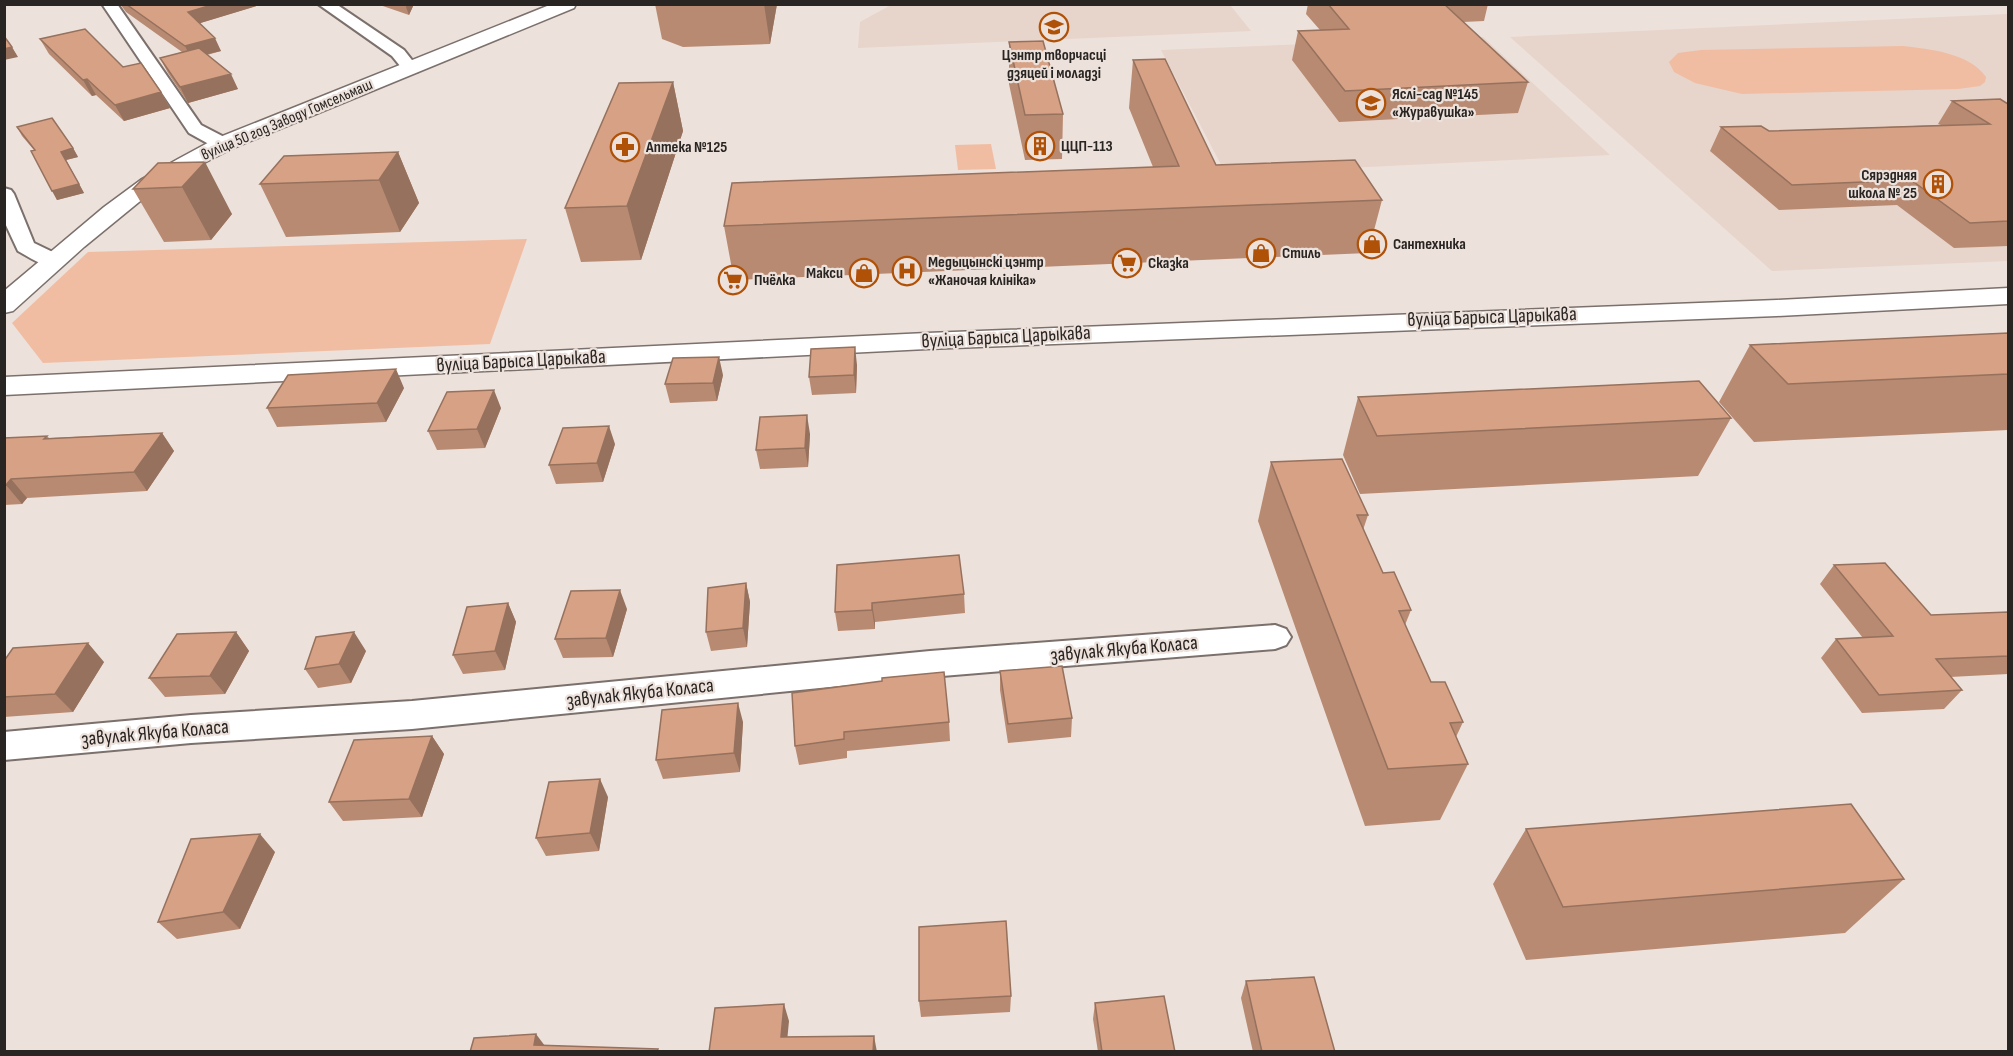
<svg xmlns="http://www.w3.org/2000/svg" width="2013" height="1056" font-family="'Sofia Sans Condensed',sans-serif">
  <rect width="100%" height="100%" fill="#ede1db"/>
  <path fill="#e7d4cb" d="M893,4l337,1 21,26 -393,17 2,-26z
    M2008,14v247l-236,10 -262,-234z
    M1483,37l127,118 -384,19 -65,-124z"/>
  <path fill="#f0bda2" d="M1903,46c26,3 67,7 83,31l-1,5 -5,4 -22,3 -216,5 -47,-11 -21,-11 -5,-10 9,-9 23,-3z
    M991,144l5,25 -38,1 -3,-25z
    M527,239l-37,105 -447,19 -31,-40 76,-71z"/>
  <g fill="none" stroke-linecap="round" stroke-linejoin="round">
    <g stroke="#7b706b" stroke-width="4">
      <path id="street" d="M102,4h15l84,121 29,15 2,4 -2,4h-14l-27,-15z
        M318,4h18l68,46 15,19 -2,3h-12l-13,-16z
        M4,188l7,2 3,4 20,49 27,13 3,5 -3,5c-16,3 -30,-8 -43,-15l-14,-30z
        M1275,625l11,4 5,8 -5,8 -11,4 -345,28 -518,52 -221,14 -187,17v-28l187,-17 221,-14 518,-50z"/>
    </g>
    <g stroke="#7b706b" stroke-width="3">
      <path id="secondary" d="M552,4h24l-2,4 -343,141 -56,29 -36,24 -55,45 -71,64 -9,2v-22l100,-84 38,-28 36,-20 37,-20z
        M2008,288v16l-231,12 -850,33 -923,46v-18l923,-44 850,-33z"/>
    </g>
    <use href="#street" fill="#fff" fill-rule="evenodd"/>
    <use href="#secondary" fill="#fff" fill-rule="evenodd"/>
  </g>
  <path fill="#b88a72" d="M120,4h143l-63,19 21,28 -14,4 31,34 -50,14 -20,-30 -8,-15 22,-6 -56,-40z
    M377,4h37l-5,11z
    M655,4h122l-7,40 -87,3 -21,-8z
    M1308,4h180l-4,17 -21,1 65,60 -10,31 -179,9 -47,-62 6,-29 22,-1 -14,-16z
    M40,39l83,28 38,25 9,16 -46,13 -28,-26 -4,1 -43,-42z
    M1009,42l54,72 -1,45 -37,1 -16,-76z
    M1133,60l83,105 166,35 -14,53 -634,27 -10,-54 429,-59 -24,-59z
    M673,82l10,49 -42,129 -60,2 -16,-54z
    M1952,101l56,3v142l-54,2 -57,-43 -118,5 -69,-59 11,-24 48,4 172,-6 -3,-1z
    M17,127l56,21 5,9 -12,3 18,33 -27,7 -23,-50 -12,-14z
    M398,152l21,51 -19,29 -114,5 -26,-53z
    M158,163l74,51 -21,26 -47,2 -31,-53z
    M2008,333v97l-254,12 -35,-40 31,-57z
    M857,365l-1,28 -44,2 -3,-18z
    M723,375l-6,26 -47,2 -5,-19z
    M404,388l-18,34 -109,5 -10,-19z
    M1358,397l373,21 -33,58 -338,18 -17,-39z
    M501,408l-16,40 -48,2 -9,-19z
    M162,433l12,18 -27,40 -120,7 -5,6 -18,1v-67l43,-2 2,2z
    M810,434l-2,33 -48,2 -4,-19z
    M615,444l-12,38 -47,2 -7,-19z
    M1271,462l97,53 -5,15 20,43 28,37 -6,15 26,57 32,40 -7,15 12,27 -28,56 -75,6 -107,-305z
    M837,565l127,29 1,19 -90,9v7l-37,2 -3,-19z
    M1834,565l97,50 77,-3v62l-58,3 12,13 -18,19 -82,4 -41,-55 15,-19 27,-1 -43,-54z
    M746,583l4,19 -3,45 -36,4 -5,-19z
    M508,603l8,19 -11,48 -42,4 -10,-19z
    M627,609l-14,48 -50,1 -8,-19z
    M236,632l13,19 -24,43 -60,3 -16,-19z
    M366,651l-15,32 -33,5 -13,-19z
    M4,661l100,1 -31,50 -69,5z
    M1000,671l72,47 -1,19 -63,6 -8,-53z
    M792,693l157,29 1,19 -103,10v7l-48,7 -4,-19z
    M743,722l-3,50 -77,7 -7,-19z
    M432,736l12,18 -22,63 -79,4 -14,-19z
    M608,797l-9,54 -53,5 -10,-18z
    M1526,829l378,50 -59,54 -319,27 -33,-76z
    M275,852l-35,77 -63,10 -19,-17z
    M1246,981l89,71h-82l-12,-54z
    M1011,996l-1,16 -89,5 -2,-16z
    M1095,1003l80,49h-77l-5,-33z"/>
  <path fill="#96715d" d="M215,4h48l-69,21 -6,-13z
    M407,4h7l-5,11 -3,-8z
    M764,4h13l-7,40z
    M215,38l6,13 -30,7 -6,-12z
    M12,47l6,10 -14,3v-11z
    M231,74l7,15 -50,14 -8,-16z
    M87,79l9,16 -4,1 -9,-16z
    M673,82l10,49 -42,129 -14,-54z
    M161,92l9,16 -46,13 -9,-16z
    M73,148l5,9 -12,3 18,33 -27,7 -5,-9 9,-39z
    M398,152l21,51 -19,29 -21,-52z
    M205,162l27,52 -21,26 -29,-53z
    M855,347l2,18 -1,28 -2,-18z
    M719,357l4,18 -6,26 -4,-18z
    M396,369l8,19 -18,34 -9,-19z
    M494,390l7,18 -16,40 -8,-19z
    M807,415l3,19 -2,33 -3,-19z
    M609,426l6,18 -12,38 -6,-19z
    M162,433l12,18 -27,40 -13,-19z
    M11,479l16,19 -5,6 -16,-19z
    M746,583l4,19 -3,45 -4,-19z
    M620,590l7,19 -14,48 -7,-19z
    M508,603l8,19 -11,48 -10,-19z
    M872,603l3,19v7l-3,-19z
    M236,632l13,19 -24,43 -15,-18z
    M354,632l12,19 -15,32 -12,-19z
    M88,643l16,19 -31,50 -18,-18z
    M738,703l5,19 -3,50 -6,-19z
    M432,736l12,18 -22,63 -13,-18z
    M600,779l8,18 -9,54 -9,-18z
    M260,834l15,18 -35,77 -17,-17z
    M784,1004l5,17 -3,31 -5,-15z
    M536,1034l12,16 -14,-5z
    M874,1036l3,16h-4z"/>
  <path fill="#d6a185" stroke="#96715d" stroke-width="1.5" d="M126,4h89l-27,8 27,26 -30,8z
    M1328,4h116l84,78 -183,9 -47,-60 51,-2z
    M85,29l38,38 18,-4 20,29 -46,13 -28,-26 -4,1 -43,-41z
    M4,36l8,11 -8,2z
    M1043,41l20,73 -38,1 -16,-73z
    M199,48l32,26 -51,13 -20,-29z
    M1165,59l51,106 139,-5 27,40 -658,26 8,-43 447,-17 -46,-106z
    M673,82l-46,124 -62,2 54,-125z
    M2000,99l8,5v117l-38,2 -59,-43 -119,5 -71,-58 40,-1 8,5 221,-7 -38,-23z
    M52,118l21,30 -12,4 18,32 -27,7 -21,-40 4,-1 -18,-23z
    M398,152l-19,28 -119,4 24,-28z
    M205,162l-23,25 -49,2 25,-26z
    M2008,333v41l-220,10 -38,-39z
    M855,347l-1,28 -45,2 2,-28z
    M719,357l-6,26 -48,1 8,-26z
    M396,369l-19,34 -110,5 21,-33z
    M1699,381l32,37 -354,18 -19,-39z
    M494,390l-17,39 -49,2 19,-39z
    M807,415l-2,33 -49,2 4,-33z
    M609,426l-12,37 -48,2 14,-37z
    M162,433l-28,39 -123,7 -5,6h-2v-47l43,-2 -3,3z
    M1342,459l26,56h-11l26,58 11,-1 17,38 -12,1 32,71h14l18,40 -13,1 18,41 -80,5 -117,-307z
    M959,555l5,39 -92,9v7l-37,2 2,-47z
    M1885,563l46,52 77,-3v44l-72,3 26,31 -83,5 -43,-56 57,-3 -59,-71z
    M746,583l-3,45 -37,4 2,-44z
    M620,590l-14,48 -51,1 16,-48z
    M508,603l-13,48 -42,4 14,-48z
    M236,632l-26,44 -61,2 28,-44z
    M354,632l-15,32 -34,5 11,-32z
    M88,643l-33,51 -51,3v-36l9,-13z
    M1062,666l10,52 -64,6 -8,-53z
    M944,672l5,50 -105,10v7l-49,7 -3,-53 90,-12v-3z
    M738,703l-4,50 -78,7 6,-50z
    M432,736l-23,63 -80,3 25,-62z
    M600,779l-10,54 -54,5 13,-56z
    M1851,804l53,75 -341,28 -37,-78z
    M260,834l-37,78 -65,10 33,-83z
    M1006,921l5,75 -92,5v-74z
    M1314,977l21,75h-73l-16,-71z
    M1164,996l11,56h-73l-7,-49z
    M784,1004l-3,33 93,-1 -1,16h-164l6,-44z
    M536,1034l-2,11 124,4 -1,3h-187l4,-14z"/>
  <defs>
    <g id="school-ring" transform="scale(1.5)"><circle r="9.5" fill="#ede1db" stroke="#b05108" stroke-width="1.5"/><path d="M0-5L7-2L0 1L-7-2ZM-4 1L0 2.5L4 1V4Q0 6-4 4Z" fill="#b05108"/></g>
    <g id="building-ring" transform="scale(1.5)"><circle r="9.5" fill="#ede1db" stroke="#b05108" stroke-width="1.5"/><path d="M-4-6H4V6H1V3H-1V6H-4ZM-2.5-4.3h1.7v1.8h-1.7ZM.8-4.3h1.7v1.8H.8ZM-2.5-1h1.7V.8h-1.7ZM.8-1h1.7V.8H.8Z" fill="#b05108"/></g>
    <g id="pharmacy-ring" transform="scale(1.5)"><circle r="9.5" fill="#ede1db" stroke="#b05108" stroke-width="1.5"/><path d="M-2-6h4v4h4v4h-4v4h-4v-4h-4v-4h4Z" fill="#b05108"/></g>
    <g id="shop-ring" transform="scale(1.5)"><circle r="9.5" fill="#ede1db" stroke="#b05108" stroke-width="1.5"/><path d="M-5-2.5h2.3a2.7 3.5 0 0 1 5.4 0H5L5.5 6h-11ZM-1.5-2.5h3a1.5 2.3 0 0 0-3 0Z" fill="#b05108"/></g>
    <g id="supermarket-ring" transform="scale(1.5)"><circle r="9.5" fill="#ede1db" stroke="#b05108" stroke-width="1.5"/><path d="M-6-5.5h2.5l.6 2H6L4.5 2H-2.5L-4.4-4H-6ZM-1.5 3.2a1.3 1.3 0 1 0 .1 0ZM3 3.2a1.3 1.3 0 1 0 .1 0Z" fill="#b05108"/></g>
    <g id="hospital-ring" transform="scale(1.5)"><circle r="9.5" fill="#ede1db" stroke="#b05108" stroke-width="1.5"/><path d="M-5-5h3v3.5h4V-5h3V5h-3V1.5h-4V5h-3Z" fill="#b05108"/></g>
  </defs>
  <g fill-rule="evenodd">
    <use href="#school-ring" x="1054" y="27"/>
    <use href="#school-ring" x="1371" y="103"/>
    <use href="#building-ring" x="1040" y="146"/>
    <use href="#pharmacy-ring" x="625" y="147"/>
    <use href="#building-ring" x="1938" y="184"/>
    <use href="#shop-ring" x="1372" y="244"/>
    <use href="#shop-ring" x="1261" y="253"/>
    <use href="#supermarket-ring" x="1127" y="263"/>
    <use href="#hospital-ring" x="907" y="271"/>
    <use href="#shop-ring" x="864" y="273"/>
    <use href="#supermarket-ring" x="733" y="280"/>
  </g>
  <g text-anchor="middle" dominant-baseline="central" stroke-width="4.5" stroke-linejoin="round" paint-order="stroke">
    <g font-size="16" font-weight="bold" fill="#292522" stroke="#ede1db" text-anchor="start">
      <text x="1054" y="55" text-anchor="middle">Цэнтр творчасці<tspan x="1054" dy="18">дзяцей і моладзі</tspan></text>
      <text x="1392" y="94">Яслі-сад №145<tspan x="1392" dy="18">«Журавушка»</tspan></text>
      <text x="1061" y="146">ЦЦП-113</text>
      <text x="646" y="147">Аптека №125</text>
      <text x="1917" y="175" text-anchor="end">Сярэдняя<tspan x="1917" dy="18">школа № 25</tspan></text>
      <text x="1393" y="244">Сантехника</text>
      <text x="1282" y="253">Стиль</text>
      <text x="928" y="262">Медыцынскі цэнтр<tspan x="928" dy="18">«Жаночая клініка»</tspan></text>
      <text x="1148" y="263">Сказка</text>
      <text x="843" y="273" text-anchor="end">Макси</text>
      <text x="754" y="280">Пчёлка</text>
    </g>
    <g font-size="16" fill="#292522" stroke="#ede1db">
      <text transform="translate(287 120) rotate(-23)">вуліца 50 год Заводу Гомсельмаш</text>
    </g>
    <g font-size="20" fill="#292522" stroke="#ede1db">
      <text transform="translate(1492 317) rotate(-2)">вуліца Барыса Царыкава</text>
      <text transform="translate(1006 337) rotate(-3)">вуліца Барыса Царыкава</text>
      <text transform="translate(521 361) rotate(-3)">вуліца Барыса Царыкава</text>
      <text transform="translate(1124 649) rotate(-5)">завулак Якуба Коласа</text>
      <text transform="translate(640 693) rotate(-6)">завулак Якуба Коласа</text>
      <text transform="translate(155 733) rotate(-5)">завулак Якуба Коласа</text>
    </g>
  </g>
  <rect width="2013" height="1056" fill="none" stroke="#292522" stroke-width="12"/>
</svg>
